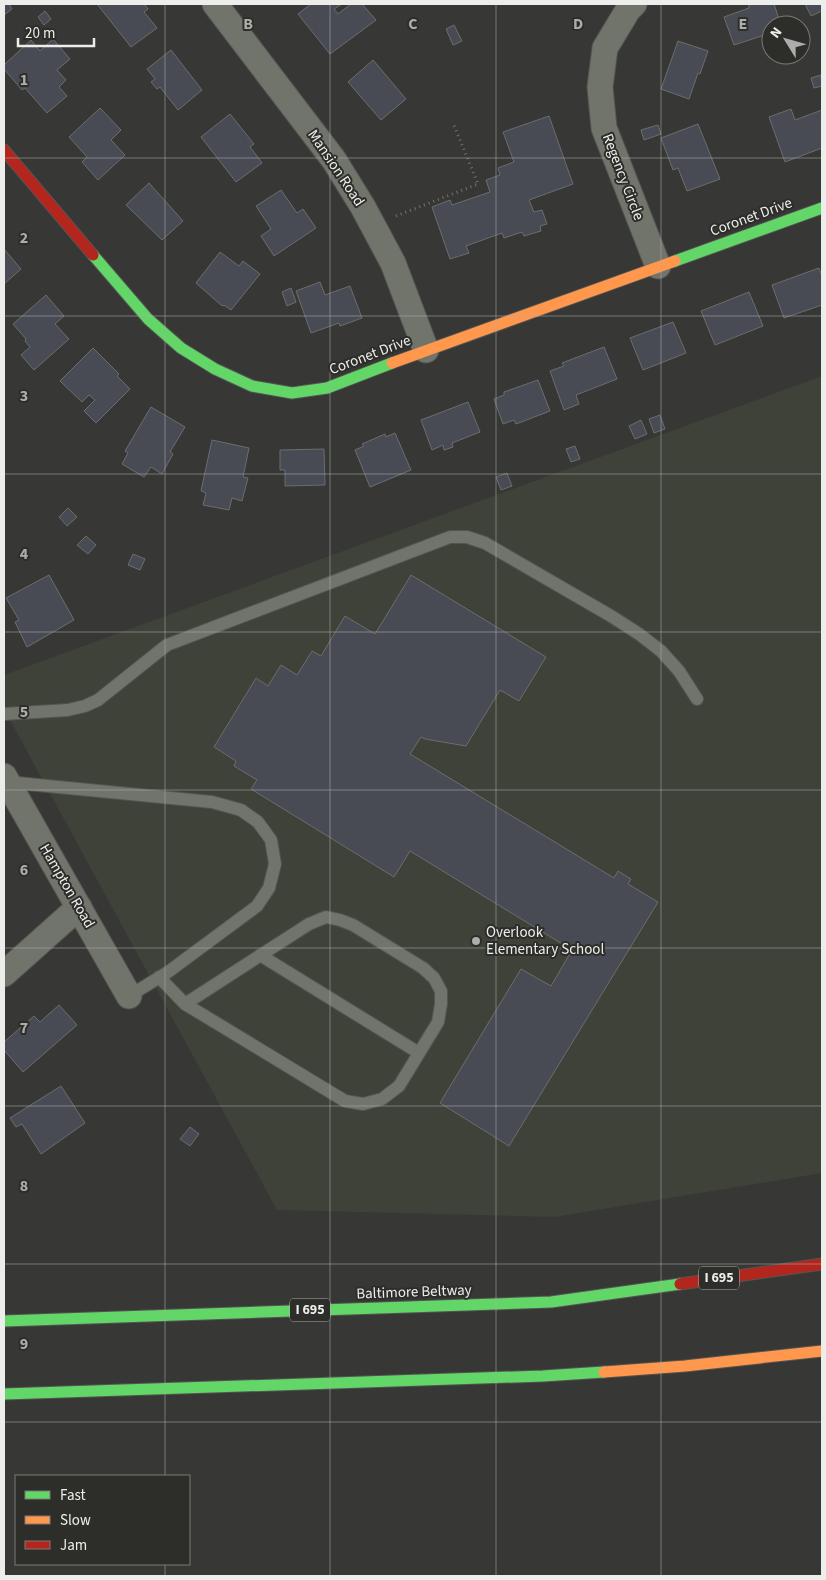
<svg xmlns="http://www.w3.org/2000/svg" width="826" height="1580" font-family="'Source Sans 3',sans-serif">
  <rect width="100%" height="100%" fill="#373835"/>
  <path fill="#3e4239" d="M822,376v797l-267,44 -278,-7 -273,-501v-34z"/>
  <path fill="#484b54" stroke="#6c6d6d" d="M4,4h5l3,5 -8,6z
    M97,4h47l4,5 -4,3 13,16 -26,19z
    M311,4h31l-8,5 4,5 13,-10h11l14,16 -46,34 -32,-40z
    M752,4h22l7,21h-10v8l-37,12 -10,-28 25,-9v-3z
    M805,4h17v7l-11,5z
    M45,11l6,8 -7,6 -6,-8z
    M454,25l8,16 -9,4 -7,-16z
    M53,39l17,20 -13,11 9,10 -7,7 8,9 -20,17 -22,-25 -3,2 -18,-21v-4l27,-25 9,11z
    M678,41l30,10 -8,23 -2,-1 -9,26 -28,-10z
    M171,50l31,40 -24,20 -18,-23 -3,2 -6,-7 4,-3 -8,-10z
    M373,60l33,39 -25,21 -33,-38z
    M821,75l1,11 -8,2 -3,-10z
    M100,108l21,22 -10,10 14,15 -27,25 -16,-18 5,-5 -18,-20z
    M791,109l4,11 27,-10v38l-37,14 -16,-45z
    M230,114l24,30 -4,3 12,16 -26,19 -35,-45z
    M549,116l24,68 -44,16 5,12 8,-2 5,14 -7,2 1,5 -17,5 -2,-4 -18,6 -2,-5 -36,13 3,7 -19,6 -18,-52 18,-7 2,5 38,-13 -4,-12 14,-5 -2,-7 16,-6 -11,-30z
    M698,124l22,55 -33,12 -9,-23 -5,2 -12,-32z
    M658,125l3,9 -17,6 -3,-10z
    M149,183l34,38 -21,19 -36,-35z
    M281,190l16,23 6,-4 13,19 -42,28 -13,-20 10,-7 -15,-23z
    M4,249l17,20 -17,15z
    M220,252l19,14 4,-5 17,13 -29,36 -7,-5 -1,1 -2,-1 -25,-22z
    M819,268l3,8v29l-38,13 -12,-33z
    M320,282l5,13 25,-9 12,32 -22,8 -1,-3 -28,10 -15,-42z
    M291,288l5,14 -9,4 -5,-14z
    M749,292l14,34 -48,19 -14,-34z
    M46,295l18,21 -9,8 14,15 -35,31 -13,-15 9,-8 -5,-6 1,-2 -13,-15z
    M673,322l13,31 -43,17 -13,-32z
    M604,347l13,32 -41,16 3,9 -15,6 -14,-39 14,-5 -2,-3z
    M93,348l26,26 -2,2 13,13 -34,34 -12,-12 11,-11 -6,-5 -7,7 -22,-21z
    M538,380l12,31 -34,13 -2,-4 -11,4 -9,-25 10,-4v-3z
    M468,402l12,30 -28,11 1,4 -9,3 -1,-5 -11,5 -11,-30z
    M151,407l34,20 -15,25 3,2 -11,20 -11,-7 -7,10 -22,-13 6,-11 -3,-2z
    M660,415l5,14 -11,4 -5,-14z
    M641,420l6,14 -12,5 -6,-13z
    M395,433l16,37 -41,17 -15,-37 9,-4 -2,-2 23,-10 1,3z
    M212,440l37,8 -6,29 5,1 -6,23 -10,-3 -3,12 -26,-5 3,-12 -5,-2z
    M575,446l5,13 -9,3 -5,-13z
    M324,449l1,36 -40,1v-16h-5v-20z
    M507,473l5,13 -11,4 -5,-13z
    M68,508l9,9 -10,9 -8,-9z
    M86,536l10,9 -8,9 -11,-9z
    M133,554l12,5 -5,11 -12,-5z
    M49,575l25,45 -47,27 -12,-25 4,-2 -13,-22z
    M411,575l135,82 -27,44 -19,-11 -34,56 -41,-7 -4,-2 -11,17 204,124 4,-7 13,8 -3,5 30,18 -149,244 -69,-43 81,-134 30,17 21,-36 -162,-99 -16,26 -143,-88 6,-9 -23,-14 2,-5 -22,-14 42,-69 12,8 13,-21 16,10 15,-24 9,5 24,-40 30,18z
    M59,1005l18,20 -54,47 -19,-22v-8l30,-26 6,6z
    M61,1086l24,37 -44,31 -19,-30 -6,3 -6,-9z
    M190,1127l9,7 -9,12 -10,-7z"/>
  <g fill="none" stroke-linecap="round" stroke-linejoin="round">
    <g stroke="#545453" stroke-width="14">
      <path id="lane" d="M4,714l64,-4 17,-4 13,-6 69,-55 283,-108h17l18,6 126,73 28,18 22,17 18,20 18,28
        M7,782l205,20 29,8 17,12 13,18 4,24 -6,24 -12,18 -89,66 -39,24
        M260,955l159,98
        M159,977l26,27 160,97 18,3 19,-5 17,-13 39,-64 3,-18v-13l-7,-13 -11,-10 -70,-43 -13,-5 -14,-3 -17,7 -124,80"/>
    </g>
    <g stroke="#545453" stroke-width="27">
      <path id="street" d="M215,4l119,156 29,47 30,56 33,87
        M634,4l-6,6 -23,38 -5,39 4,41 54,138
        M4,776l125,220
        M4,974l75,-67"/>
    </g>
    <g stroke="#545453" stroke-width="13">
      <path id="fast" d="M93,255l55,64 33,29 34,21 37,17 40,7 35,-5 65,-25
        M675,261l147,-53
        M4,1321l547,-19 129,-18
        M4,1394l539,-18 61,-4"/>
    </g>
    <g stroke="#545453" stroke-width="13">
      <path id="slow" d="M392,363l283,-102
        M604,1372l81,-6 137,-15"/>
    </g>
    <g stroke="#545453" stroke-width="13">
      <path id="jam" d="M4,150l89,105
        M680,1284l142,-20"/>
    </g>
    <path stroke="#72746f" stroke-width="3" stroke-dasharray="1 4" stroke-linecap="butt" d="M396,216l82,-32 -25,-61"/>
    <use href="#lane" stroke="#70746b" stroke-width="12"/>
    <use href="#street" stroke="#70746b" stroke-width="25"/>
    <use href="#fast" stroke="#63d668" stroke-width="11"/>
    <use href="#slow" stroke="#ff974d" stroke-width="11"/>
    <use href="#jam" stroke="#b3261e" stroke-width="11"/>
  </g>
  <path fill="none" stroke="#adaeab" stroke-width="1" stroke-opacity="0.55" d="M165,4v1472M330,4v1572M496,4v1572M661,4v1572M4,158h818M4,316h818M4,474h818M4,632h818M4,790h818M4,948h818M4,1106h818M4,1264h818M4,1422h818M165,1564v12"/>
  <circle fill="#adaeab" stroke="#2d2e2a" stroke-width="2" cx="476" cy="941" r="5"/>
  <g text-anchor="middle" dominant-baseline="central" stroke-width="4" stroke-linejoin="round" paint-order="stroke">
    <g fill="#2d2e2a" stroke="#b3b4b1" stroke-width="1">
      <rect x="699" y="1266.5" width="40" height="23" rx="4"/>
      <rect x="290" y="1298.5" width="40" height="23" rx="4"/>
    </g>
    <g font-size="14" font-weight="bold" fill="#edeeeb">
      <text x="719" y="1278">I 695</text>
      <text x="310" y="1310">I 695</text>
    </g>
    <g font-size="15" fill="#edeeeb" stroke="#2d2e2a">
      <text transform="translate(336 168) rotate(56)">Mansion Road</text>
      <text transform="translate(623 177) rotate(69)">Regency Circle</text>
      <text transform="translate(751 217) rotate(-20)">Coronet Drive</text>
      <text transform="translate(370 355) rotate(-21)">Coronet Drive</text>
      <text transform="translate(67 886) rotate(60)">Hampton Road</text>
      <text transform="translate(414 1292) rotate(-2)">Baltimore Beltway</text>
    </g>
    <g font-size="15" fill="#edeeeb" stroke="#2d2e2a" text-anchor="start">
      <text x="486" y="932">Overlook<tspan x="486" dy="17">Elementary School</tspan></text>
    </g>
  </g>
  <g font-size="16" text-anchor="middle" font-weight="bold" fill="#adaeab" stroke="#2d2e2a" stroke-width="4" stroke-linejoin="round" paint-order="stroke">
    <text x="248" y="29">B</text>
    <text x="413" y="29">C</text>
    <text x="578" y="29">D</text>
    <text x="743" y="29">E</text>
    <text x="24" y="85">1</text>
    <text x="24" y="243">2</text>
    <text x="24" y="401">3</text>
    <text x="24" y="559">4</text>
    <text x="24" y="717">5</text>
    <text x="24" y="875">6</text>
    <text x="24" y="1033">7</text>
    <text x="24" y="1191">8</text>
    <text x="24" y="1349">9</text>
  </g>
  <rect width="826" height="1580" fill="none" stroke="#edeeeb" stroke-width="10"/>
  <rect x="15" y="1475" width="175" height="90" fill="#2d2e2a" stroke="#7a7b77"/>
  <rect x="25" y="1491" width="25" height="8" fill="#63d668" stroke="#7a7b77"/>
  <text x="60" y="1500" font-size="15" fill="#edeeeb">Fast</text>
  <rect x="25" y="1516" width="25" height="8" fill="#ff974d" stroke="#7a7b77"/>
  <text x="60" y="1525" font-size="15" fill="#edeeeb">Slow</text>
  <rect x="25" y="1541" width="25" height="8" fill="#b3261e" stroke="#7a7b77"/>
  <text x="60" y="1550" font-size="15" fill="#edeeeb">Jam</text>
  <g transform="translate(786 40) rotate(307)"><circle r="24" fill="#2d2e2a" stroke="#7a7b77"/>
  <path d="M0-4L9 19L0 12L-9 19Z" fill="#adaeab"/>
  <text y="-8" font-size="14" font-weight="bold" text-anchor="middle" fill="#edeeeb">N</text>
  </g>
  <path d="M18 38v8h76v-8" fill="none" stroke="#edeeeb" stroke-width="2.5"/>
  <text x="25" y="38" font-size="15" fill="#edeeeb" stroke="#2d2e2a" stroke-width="4" paint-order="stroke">20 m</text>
</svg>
